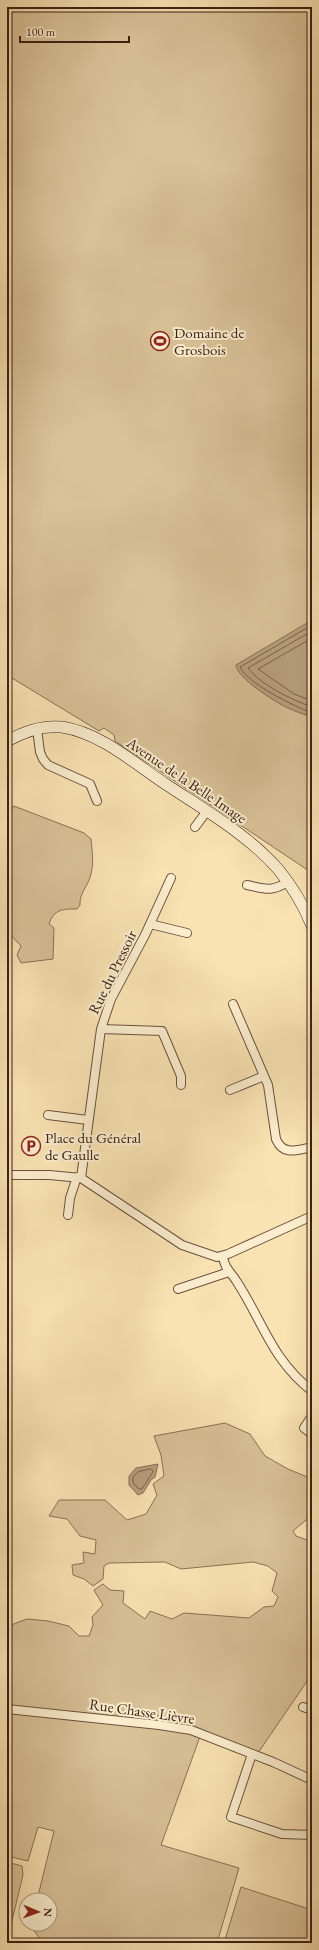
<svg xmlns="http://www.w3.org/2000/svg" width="319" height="1950" font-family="'EB Garamond',serif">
  <rect width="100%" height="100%" fill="#f9e3b3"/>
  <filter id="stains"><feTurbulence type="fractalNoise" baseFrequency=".005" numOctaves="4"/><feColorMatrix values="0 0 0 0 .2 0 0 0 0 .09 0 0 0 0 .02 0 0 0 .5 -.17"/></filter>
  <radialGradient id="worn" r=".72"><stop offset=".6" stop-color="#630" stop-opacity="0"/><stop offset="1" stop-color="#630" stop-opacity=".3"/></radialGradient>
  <path fill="#d9c298" stroke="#8a7157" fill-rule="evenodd" d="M7,7h305v866l-197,-132 -1,-6 -10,-7 -5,3 -92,-56z
    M14,806l70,27 7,6c1,11 3,23 0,35 -2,11 -12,19 -11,31l-3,4c-14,0 -23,0 -28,15l5,4 -1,31 -32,4 -4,-8 4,-9 -14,-15v-115z
    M225,1423l25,11 15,22 23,13 24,10v36l-19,16 3,5 16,6v132l-54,79 -56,-22 -41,114 78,23 -22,75h-179l1,-5 -9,-14h20v-24h-13l17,-69 -16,-4 -10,34 -21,-5v-228l4,-3 16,-6 21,2 21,5 10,10h10l4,-11 -1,-8 11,-12 -9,-15 9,-6 7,6 14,1 -1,12 22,16 5,-8 22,8 12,-6 65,5 15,-11 10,-1 4,-9 -6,-6 5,-18 -9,-7 -15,-4 -72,7 -16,-7 -56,1 -5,3 -1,13 -10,7 -9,-7 -11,-4 -1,-10 12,-2 -1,-11 12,2 1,-14 -16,-4 -13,-17 -18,-3 10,-16h46l22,20 19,-6 11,-19 -4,-11 11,-8 -3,-21 -7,-19zM158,1715l42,16 -44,-3z
    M7,1862l15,4 1,9 -12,50 -4,-1z
    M241,1887l71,23v18l-5,15h-83z"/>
  <path fill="#b8a17e" stroke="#866d54" d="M312,620v97c-8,-3 -16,-5 -24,-9 -13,-6 -51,-30 -52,-43z
    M158,1464l-3,13 -4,3 -8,13 -5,2 -9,-10v-9l7,-8z"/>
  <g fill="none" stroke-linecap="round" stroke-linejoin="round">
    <path stroke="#79604a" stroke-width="1" d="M312,625l-72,42c8,17 54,39 72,46
      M312,631l-64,37c13,17 44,32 64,39
      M312,638l-54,31 36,25 18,7
      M151,1469l2,2c0,2 -9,14 -11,18h-3l-6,-6v-6l5,-5z"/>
    <g stroke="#6a513d" stroke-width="10">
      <path id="street" d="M37,729l3,23 3,7 5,6 42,19 7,17
        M195,827l12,-16
        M247,885c19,4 24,7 41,-3
        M150,924l37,9
        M233,1004l35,81 8,54c7,17 21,11 36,8
        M101,1029l61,2 19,45v9
        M230,1090l34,-14
        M48,1115l40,5
        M7,1175h42l32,3 101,67 35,12 11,-3 84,-38
        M81,1178l20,-149 10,-30 34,-64 26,-57
        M68,1215l2,-17 7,-21
        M223,1256c1,12 8,16 14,26 26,40 35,78 75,109
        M178,1289l51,-17
        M312,1416l-8,12 8,6
        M303,1707l9,3
        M7,1709l152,16 32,5 82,32 39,18
        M252,1754l-21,63 51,17 30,1"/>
    </g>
    <g stroke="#3a2016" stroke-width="12">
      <path id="secondary" d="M7,741c16,-9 36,-16 55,-14 39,6 73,37 105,58 39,26 80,49 111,84 14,17 26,37 34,57"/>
    </g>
    <use href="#street" stroke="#fbedce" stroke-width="8"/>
    <use href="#secondary" stroke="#fbedce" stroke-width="11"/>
  </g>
  <defs>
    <g id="stadium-ring" transform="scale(1)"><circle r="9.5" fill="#fbedce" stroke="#8f2418" stroke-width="1.5"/><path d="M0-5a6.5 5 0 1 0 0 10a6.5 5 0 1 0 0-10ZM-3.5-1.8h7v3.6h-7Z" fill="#8f2418"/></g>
    <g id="parking-ring" transform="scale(1)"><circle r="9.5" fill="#fbedce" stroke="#8f2418" stroke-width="1.5"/><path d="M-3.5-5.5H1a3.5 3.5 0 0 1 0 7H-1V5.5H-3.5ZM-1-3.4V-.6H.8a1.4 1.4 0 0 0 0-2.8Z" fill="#8f2418"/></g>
  </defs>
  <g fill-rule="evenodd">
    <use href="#stadium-ring" x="160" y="341"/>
    <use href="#parking-ring" x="31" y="1146"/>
  </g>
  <g text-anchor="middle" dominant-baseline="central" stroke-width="4" stroke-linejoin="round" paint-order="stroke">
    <g font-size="15" fill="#3a2016" stroke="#fbedce" text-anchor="start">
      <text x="174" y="332">Domaine de<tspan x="174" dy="17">Grosbois</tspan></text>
      <text x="45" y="1137">Place du Général<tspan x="45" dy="17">de Gaulle</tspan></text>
    </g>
    <g font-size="15" fill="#3a2016" stroke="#fbedce">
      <text transform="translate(187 780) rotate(34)">Avenue de la Belle Image</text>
      <text transform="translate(112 972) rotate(-64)">Rue du Pressoir</text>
      <text transform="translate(142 1711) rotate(8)">Rue Chasse Lièvre</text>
    </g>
  </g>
  <rect width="319" height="1950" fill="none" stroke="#f9e3b3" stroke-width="24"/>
  <rect x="8" y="8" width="303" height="1934" fill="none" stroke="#3a2016" stroke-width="2"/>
  <rect x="12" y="12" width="295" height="1926" fill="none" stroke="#3a2016"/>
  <g transform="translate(38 1912) rotate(92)"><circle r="19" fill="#fbedce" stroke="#ae9b84"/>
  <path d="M0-3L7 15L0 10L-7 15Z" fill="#8f2418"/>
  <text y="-6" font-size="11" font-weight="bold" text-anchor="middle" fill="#3a2016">N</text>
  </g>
  <path d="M20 36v6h109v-6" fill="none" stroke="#3a2016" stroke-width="2"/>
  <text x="26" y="36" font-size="12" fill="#3a2016" stroke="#fbedce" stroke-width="3" paint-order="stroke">100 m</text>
  <rect width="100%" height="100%" filter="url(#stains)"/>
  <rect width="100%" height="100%" fill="url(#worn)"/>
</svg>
